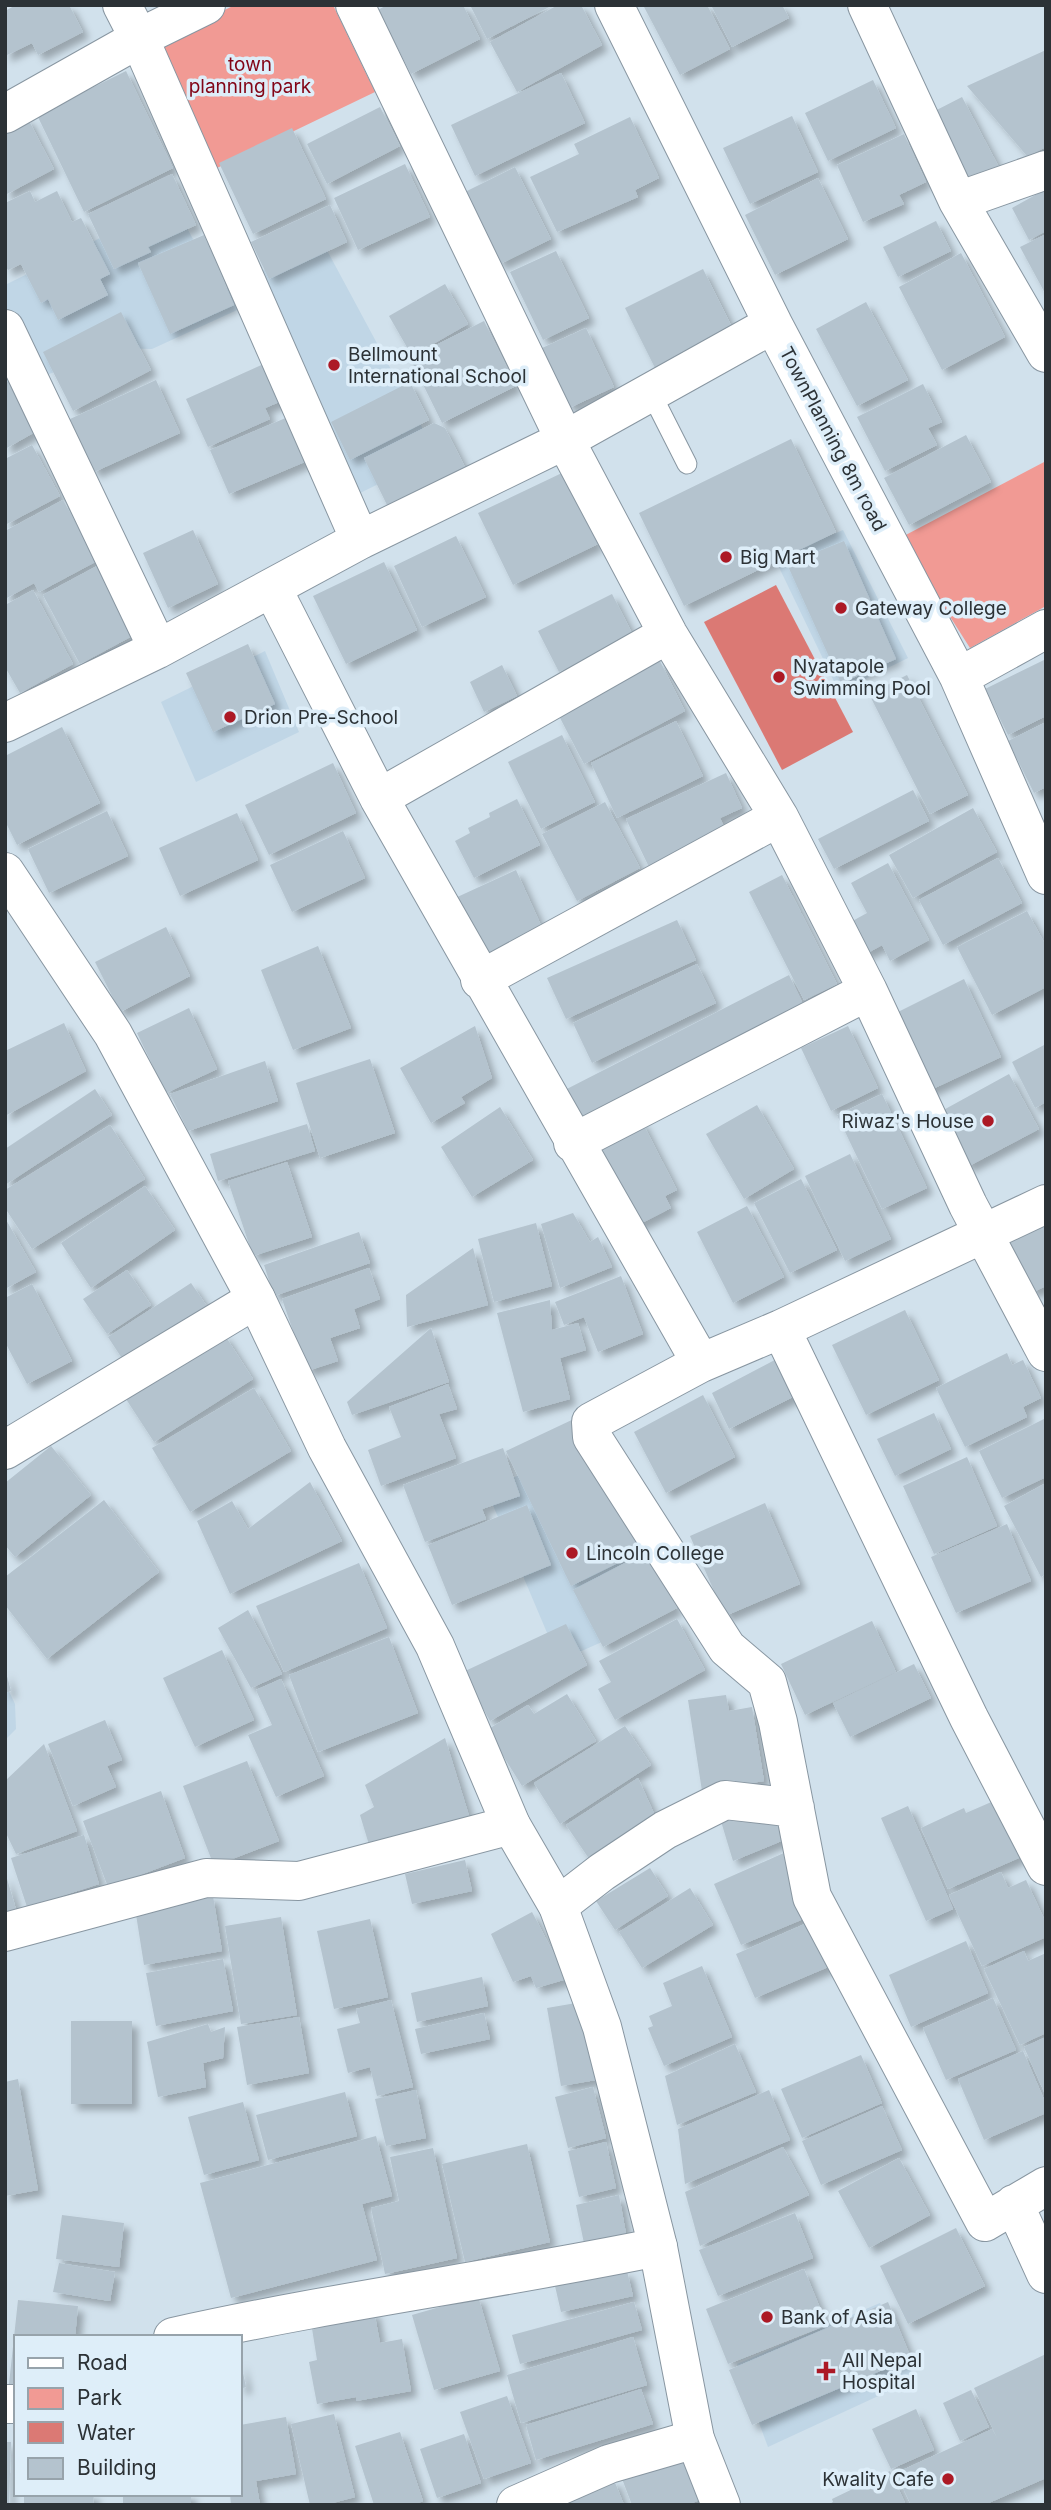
<svg xmlns="http://www.w3.org/2000/svg" width="1051" height="2510" font-family="Inter,sans-serif">
  <defs>
    <filter id="shadow"><feDropShadow dx="6" dy="6" stdDeviation="3.5" flood-color="#0004"/></filter>
  </defs>
  <rect width="100%" height="100%" fill="#d1e1ec"/>
  <path fill="#c0d6e6" d="M173,202l48,89 101,-50 115,214 -91,45 -98,-195 -96,44 -39,-1 -103,42 -5,-9v-96z
    M843,530l65,128 -69,34 -64,-133z
    M265,651l34,81 -103,50 -35,-80z
    M588,1446l68,172 -97,43 -73,-172z
    M5,1683l10,21 1,25 -11,11z
    M880,2303l35,76 -147,68 -31,-83z"/>
  <path fill="#f19a94" d="M235,5h98l42,87 -158,76 -60,-125z
    M1046,461v145l-76,42 -70,-110z"/>
  <path fill="#db7974" d="M776,585l77,147 -71,38 -78,-148z"/>
  <path fill="#b4c3ce" filter="url(#shadow)" d="M16,5h53l14,27 -45,23 -6,-12 -27,13v-45z
    M387,5h76l17,34 -69,35 -33,-64z
    M470,5h83l-66,34z
    M558,5h23l21,40 -85,47 -27,-50z
    M643,5h64l23,44 -50,26z
    M711,5h71l7,13 -57,29z
    M1046,50v97l-19,9 -60,-70z
    M126,71l47,97 -89,44 -47,-97z
    M561,73l24,50 -110,53 -24,-51z
    M873,80l23,48 -68,33 -23,-48z
    M962,97l40,76 -34,17 -41,-75z
    M380,107l20,39 -73,38 -20,-40z
    M792,116l26,56 -68,32 -27,-56z
    M27,117l27,52 -49,26v-66z
    M630,117l29,61 -24,12 3,7 -81,35 -27,-55 49,-23 -5,-10z
    M292,128l34,71 -73,35 -34,-71z
    M904,134l22,48 -27,13 5,9 -41,18 -26,-57z
    M405,164l25,53 -72,33 -24,-52z
    M515,167l36,72 -51,25 -35,-72z
    M172,174l24,51 -48,22 3,5 -37,17 -26,-55z
    M818,178l30,61 -73,36 -30,-60z
    M1046,189v42l-17,9 -17,-32z
    M30,191l5,11 22,-11 15,31 9,-4 29,56 -10,5 8,16 -50,25 -10,-21 -7,4 -20,-39 -13,6 -3,-5v-62z
    M330,205l17,37 -78,37 -18,-37z
    M936,221l15,30 -53,26 -15,-30z
    M1046,234v61l-26,-48z
    M204,235l30,70 -64,29 -32,-71z
    M556,251l33,67 -46,22 -33,-68z
    M961,253l44,84 -63,33 -43,-83z
    M703,269l33,66 -78,39 -33,-66z
    M445,284l23,40 -56,32 -23,-40z
    M866,302l42,78 -51,26 -41,-77z
    M121,312l30,58 -78,41 -30,-59z
    M484,321l32,65 -74,37 -32,-65z
    M586,328l28,59 -45,21 -27,-60z
    M268,362l16,38 -19,8 5,11 -62,28 -22,-48z
    M156,380l24,53 -86,39 -24,-53z
    M9,381l26,51 -30,17v-66z
    M410,382l19,38 -79,40 -19,-38z
    M923,384l19,38 -14,6 9,17 -52,26 -28,-54z
    M288,417l19,44 -78,33 -19,-44z
    M434,423l11,5 20,39 -78,38 -23,-47z
    M966,435l25,47 -82,43 -25,-47z
    M791,439l45,93 -152,74 -45,-93z
    M32,445l28,51 -55,29v-66z
    M564,472l34,72 -85,41 -35,-72z
    M63,500l34,61 -58,31 -5,-9 -29,16v-68z
    M193,530l25,54 -50,24 -25,-55z
    M456,536l30,61 -64,30 -28,-61z
    M844,541l52,118 -55,24 -54,-119z
    M384,562l33,68 -71,34 -33,-68z
    M97,566l37,69 -54,29 -37,-69z
    M33,590l40,74 -53,29 -15,-26v-62z
    M612,594l21,41 -74,37 -21,-41z
    M248,644l27,60 -62,28 -27,-59z
    M1046,659v57l-38,19 -23,-46z
    M660,661l25,50 -101,53 -26,-50z
    M502,665l15,31 -33,16 -14,-30z
    M907,675l61,120 -38,19 -61,-120z
    M676,721l27,55 -86,42 -26,-55z
    M1046,722v65l-12,6 -26,-52z
    M62,727l38,76 -83,42 -12,-24v-65z
    M562,735l33,67 -54,27 -33,-67z
    M333,763l23,50 -87,42 -24,-50z
    M726,773l16,35 -22,10 6,13 -77,36 -23,-48z
    M913,790l16,31 -95,48 -16,-30z
    M517,799l23,46 -66,33 -19,-37 15,-8 -2,-5 22,-11 -1,-4z
    M605,802l35,66 -63,33 -35,-67z
    M973,808l24,44 -84,46 -24,-43z
    M107,811l21,45 -79,37 -21,-44z
    M237,813l21,47 -78,36 -21,-48z
    M343,831l22,47 -73,34 -22,-47z
    M998,858l24,45 -79,42 -24,-45z
    M888,863l41,77 -39,21 -8,-16 -18,10 -17,-31 20,-11 -16,-30z
    M516,870l28,62 -61,29 -30,-62z
    M782,875l55,109 -33,16 -55,-108z
    M1027,911l19,35v41l-54,28 -35,-68z
    M677,920l19,40 -130,59 -19,-41z
    M166,927l24,49 -70,36 -25,-50z
    M318,946l33,82 -58,22 -32,-80z
    M697,964l19,39 -124,60 -19,-40z
    M789,975l14,29 -227,117 -15,-29z
    M964,979l37,78 -79,37 -24,-82z
    M189,1008l28,61 -51,24 -29,-60z
    M64,1023l22,48 -81,45v-65z
    M475,1026l17,52 -31,19 4,6 -34,20 -31,-55z
    M848,1026l30,62 -47,23 -30,-63z
    M1046,1044v58l-11,6 -23,-46z
    M370,1059l25,74 -75,25 -24,-75z
    M265,1061l13,40 -90,30 -18,-37z
    M1009,1074l30,55 -72,38 -29,-54z
    M95,1089l17,26 -107,70v-36z
    M882,1094l45,94 -45,21 -45,-94z
    M757,1105l37,64 -50,30 -38,-65z
    M500,1107l33,53 -61,37 -31,-50z
    M641,1120l36,70 -12,6 6,12 -39,20 -42,-82z
    M307,1124l8,27 -97,30 -8,-27z
    M110,1125l35,54 -113,70 -27,-41v-18z
    M850,1154l41,85 -46,22 -40,-85z
    M287,1162l25,75 -59,19 -25,-75z
    M801,1179l36,71 -47,23 -36,-70z
    M145,1186l30,44 -84,58 -30,-45z
    M747,1206l37,71 -51,26 -36,-71z
    M573,1213l17,29 8,-5 14,30 -52,21 -19,-64z
    M5,1218l31,54 -31,17z
    M536,1223l16,63 -58,16 -16,-63z
    M1046,1224v62l-15,7 -24,-50z
    M359,1232l11,31 -96,33 -10,-31z
    M473,1248l15,57 -81,22 -1,-32z
    M369,1268l11,31 -26,10 6,19 -30,10 8,23 -31,10 -25,-72z
    M127,1270l24,35 -44,29 -24,-35z
    M621,1276l22,58 -45,18 -14,-35 -20,8 -9,-23z
    M191,1283l22,32 -84,54 -21,-32z
    M32,1284l40,77 -45,23 -22,-42v-44z
    M550,1300l2,30 26,-7 8,27 -26,8 10,41 -47,13 -26,-99z
    M905,1310l34,70 -73,35 -34,-70z
    M431,1328l18,54 -97,33 -5,-13z
    M224,1334l29,45 -99,63 -30,-46z
    M788,1353l19,37 -78,39 -17,-36z
    M1007,1353l5,12 11,-5 18,38 -18,9 4,10 -62,30 -29,-59z
    M448,1384l9,25 -18,5 17,44 -75,28 -13,-36 33,-13 -12,-30z
    M254,1388l37,63 -101,61 -38,-64z
    M703,1395l32,62 -69,36 -32,-61z
    M934,1413l17,36 -56,27 -18,-37z
    M576,1418l64,134 -69,34 -65,-135z
    M1046,1418v59l-44,21 -23,-47z
    M51,1446l40,49 -76,62 -10,-12v-62z
    M503,1448l17,48 -38,13 4,10 -61,23 -22,-57z
    M967,1457l30,69 -63,28 -31,-68z
    M310,1482l32,59 -112,53 -33,-73 35,-20 16,28z
    M1046,1483v91l-5,3 -37,-71z
    M104,1500l55,72 -112,87 -42,-54v-28z
    M765,1503l35,81 -75,32 -35,-80z
    M527,1505l24,60 -99,40 -24,-60z
    M1007,1524l24,57 -75,32 -25,-56z
    M646,1552l31,56 -74,39 -30,-57z
    M359,1563l28,65 -103,44 -28,-66z
    M248,1610l34,64 -31,14 -33,-60z
    M677,1619l28,51 -90,50 -17,-31 13,-7 -12,-21z
    M872,1621l24,51 -91,43 -24,-51z
    M566,1624l21,41 -97,56 -27,-49z
    M389,1637l29,76 -100,39 -29,-77z
    M222,1650l32,70 -59,27 -32,-69z
    M914,1664l17,34 -81,39 -17,-34z
    M5,1669l6,22 -6,2z
    M281,1679l43,97 -48,21 -28,-62 24,-10 -16,-35z
    M567,1694l29,47 -74,45 -35,-56 41,-25 6,9z
    M726,1695l3,16 23,-4 12,74 -62,10 -14,-91z
    M105,1720l17,40 -15,6 9,21 -43,19 -25,-62z
    M625,1726l26,39 -91,59 -26,-41z
    M445,1738l25,81 -100,29 -10,-33 14,-8 -9,-22z
    M44,1744l33,87 -61,23 -11,-23v-50z
    M247,1761l32,80 -65,25 -31,-80z
    M638,1778l19,42 -65,43 -26,-38z
    M161,1791l24,67 -77,29 -25,-66z
    M996,1800l25,57 -73,32 -27,-61 43,-20 2,5z
    M908,1806l45,103 -27,12 -45,-103z
    M720,1818l60,1 4,21 -51,21z
    M84,1835l15,49 -72,23 -16,-49z
    M786,1852l27,63 -72,30 -27,-61z
    M465,1860l7,31 -60,13 -7,-30z
    M650,1868l18,28 -53,34 -19,-29z
    M5,1872l13,44 -13,3z
    M1001,1872l7,16 18,-8 20,43v14l-64,29 -33,-71z
    M690,1888l23,37 -71,43 -23,-36z
    M213,1896l9,55 -78,14 -9,-57z
    M532,1912l35,67 -31,9 -5,-12 -18,6 -22,-48z
    M281,1917l16,98 -56,9 -16,-98z
    M370,1919l18,78 -54,12 -17,-78z
    M814,1920l19,45 -78,33 -19,-44z
    M966,1941l22,52 -77,34 -22,-52z
    M1024,1951l4,10 18,-8v80l-26,12 -36,-76z
    M223,1959l10,52 -77,15 -10,-53z
    M702,1966l30,71 -68,29 -16,-38 5,-2 -4,-10 23,-10 -9,-23z
    M482,1977l6,29 -71,16 -6,-29z
    M993,1998l23,52 -70,30 -23,-52z
    M391,2000l22,87 -36,9 -7,-29 -22,6 -11,-44 23,-6 -4,-14z
    M582,2002l14,78 -35,6 -14,-78z
    M484,2013l6,26 -69,15 -6,-25z
    M299,2017l10,56 -62,12 -10,-58z
    M71,2021h61v83h-61z
    M208,2024l3,8 14,-5 -2,31 -20,5 3,24 -48,10 -11,-55z
    M1046,2037v59l-22,-49z
    M735,2044l21,48 -79,33 -12,-49z
    M1023,2051l23,53v9l-62,27 -26,-61z
    M861,2055l21,48 -80,35 -21,-49z
    M18,2079l20,111 -33,6v-114z
    M593,2087l13,51 -38,10 -13,-51z
    M416,2090l10,48 -40,8 -11,-47z
    M769,2090l21,50 -105,44 -7,-55z
    M345,2092l12,44 -89,24 -12,-45z
    M243,2102l16,58 -55,15 -16,-58z
    M882,2106l20,44 -81,35 -19,-44z
    M376,2136l16,60 -30,8 15,56 -146,38 -31,-115z
    M606,2142l10,46 -37,9 -11,-46z
    M527,2144l23,98 -85,20 -23,-98z
    M783,2147l26,48 -109,51 -15,-54z
    M433,2148l24,110 -72,16 -14,-66 28,-7 -9,-44z
    M899,2158l31,57 -61,33 -31,-57z
    M619,2195l8,44 -42,9 -9,-43z
    M795,2213l18,45 -95,38 -19,-46z
    M62,2215l62,8 -5,44 -63,-8z
    M956,2228l29,58 -77,38 -28,-58z
    M59,2263l56,9 -5,29 -57,-9z
    M804,2269l23,56 -99,39 -22,-55z
    M627,2271l6,25 -72,16 -6,-26z
    M478,2296l22,75 -66,19 -22,-75z
    M18,2300l60,6 -3,31h-59v48l-7,-1z
    M634,2302l8,28 -122,34 -8,-29z
    M888,2302l23,56 -159,67 -23,-55z
    M374,2311l6,32 22,-4 9,52 -55,10v-4l-39,7 -8,-42 8,-2 -6,-38z
    M633,2337l14,48 -126,38 -14,-48z
    M1046,2354v124l-62,27h-73l-15,-32 96,-44 5,9 -23,-50z
    M240,2359l6,28 -6,2z
    M641,2389l12,35 -117,36 -10,-35z
    M971,2390l18,37 -29,14 -17,-38z
    M507,2396l24,67 -47,16 -24,-67z
    M916,2409l18,41 -43,19 -19,-40z
    M334,2414l21,83 -30,8h-15l-19,-81z
    M286,2417l10,57 -40,7 4,24h-29l-1,-11h10v-69z
    M400,2432l23,69 -10,4h-39l-19,-59z
    M464,2434l17,49 -44,15 -17,-49z
    M5,2442h6l-2,62h-4z
    M687,2452l18,46 -18,7h-55l-11,-29z
    M890,2471l16,34h-78l5,-3 -1,-3z
    M614,2480l10,25h-75z
    M24,2494h70l-1,11h-69z
    M123,2494h68v11h-68z"/>
  <g fill="none" stroke-linecap="round" stroke-linejoin="round">
    <g stroke="#8896a1" stroke-width="21">
      <path id="service" d="M651,393l36,71"/>
    </g>
    <g stroke="#8896a1" stroke-width="40">
      <path id="minor" d="M122,5l18,35 220,500
        M355,5l210,435 103,194 111,183 89,174 100,214 78,147
        M614,5l159,319 186,353 87,198
        M867,5l91,196 88,152
        M5,114l142,-80 59,-29
        M958,201l88,-31
        M5,329l153,320
        M272,588l107,210 322,565
        M959,677l87,-48
        M5,723l153,-74 202,-109 205,-100 208,-116
        M379,798l289,-164
        M480,980l299,-163
        M573,1143l295,-152
        M1046,1204l-265,125 -80,34 -110,59 1,15 135,211 40,34 11,40 34,175 173,325 61,-36
        M781,1329l188,389 77,148
        M5,1450l251,-151
        M558,1906l44,-34 63,-42 60,-30 70,8
        M5,1932l201,-54 93,3 212,-56
        M1014,2204l32,70
        M173,2337c161,-36 324,-57 485,-90
        M5,2404h11
        M516,2505l93,-41 86,-25"/>
    </g>
    <g stroke="#8896a1" stroke-width="40">
      <path id="tertiary" d="M5,872l108,162 143,265 71,149 108,198 76,179 47,81 44,121 56,220 37,192 26,66"/>
    </g>
    <use href="#service" stroke="#fff" stroke-width="19"/>
    <use href="#minor" stroke="#fff" stroke-width="38"/>
    <use href="#tertiary" stroke="#fff" stroke-width="38"/>
  </g>
  <g fill="#ac1925" stroke="#deeef9" stroke-width="2.5">
    <circle cx="334" cy="365" r="7"/>
    <circle cx="726" cy="557" r="7"/>
    <circle cx="841" cy="608" r="7"/>
    <circle cx="779" cy="677" r="7"/>
    <circle cx="230" cy="717" r="7"/>
    <circle cx="988" cy="1121" r="7"/>
    <circle cx="572" cy="1553" r="7"/>
    <circle cx="767" cy="2317" r="7"/>
    <path d="M822.5 2360.5h7v7h7v7h-7v7h-7v-7h-7v-7h7z"/>
    <circle cx="948" cy="2479" r="7"/>
  </g>
  <g text-anchor="middle" dominant-baseline="central" stroke-width="7" stroke-linejoin="round" paint-order="stroke">
    <g font-size="19" fill="#820516" stroke="#deeef9">
      <text x="250" y="64">town<tspan x="250" dy="22">planning park</tspan></text>
    </g>
    <g font-size="19" fill="#2c3236" stroke="#deeef9" text-anchor="start">
      <text x="348" y="354">Bellmount<tspan x="348" dy="22">International School</tspan></text>
      <text x="740" y="557">Big Mart</text>
      <text x="855" y="608">Gateway College</text>
      <text x="793" y="666">Nyatapole<tspan x="793" dy="22">Swimming Pool</tspan></text>
      <text x="244" y="717">Drion Pre-School</text>
      <text x="974" y="1121" text-anchor="end">Riwaz's House</text>
      <text x="586" y="1553">Lincoln College</text>
      <text x="781" y="2317">Bank of Asia</text>
      <text x="842" y="2360">All Nepal<tspan x="842" dy="22">Hospital</tspan></text>
      <text x="934" y="2479" text-anchor="end">Kwality Cafe</text>
    </g>
    <g font-size="19" fill="#2c3236" stroke="#deeef9">
      <text transform="translate(833 439) rotate(62)">TownPlanning 8m road</text>
    </g>
  </g>
  <rect width="1051" height="2510" fill="none" stroke="#2c3236" stroke-width="14"/>
  <rect x="14" y="2335" width="228" height="161" fill="#deeef9" stroke="#97a3ab" stroke-width="2"/>
  <rect x="28" y="2358" width="35" height="10" fill="#ffffff" stroke="#97a3ab" stroke-width="2"/>
  <text x="77" y="2370" font-size="21" fill="#2c3236">Road</text>
  <rect x="28" y="2388" width="35" height="21" fill="#f19a94" stroke="#97a3ab" stroke-width="2"/>
  <text x="77" y="2405" font-size="21" fill="#2c3236">Park</text>
  <rect x="28" y="2422" width="35" height="21" fill="#db7974" stroke="#97a3ab" stroke-width="2"/>
  <text x="77" y="2440" font-size="21" fill="#2c3236">Water</text>
  <rect x="28" y="2458" width="35" height="21" fill="#b4c3ce" stroke="#97a3ab" stroke-width="2"/>
  <text x="77" y="2475" font-size="21" fill="#2c3236">Building</text>
</svg>
